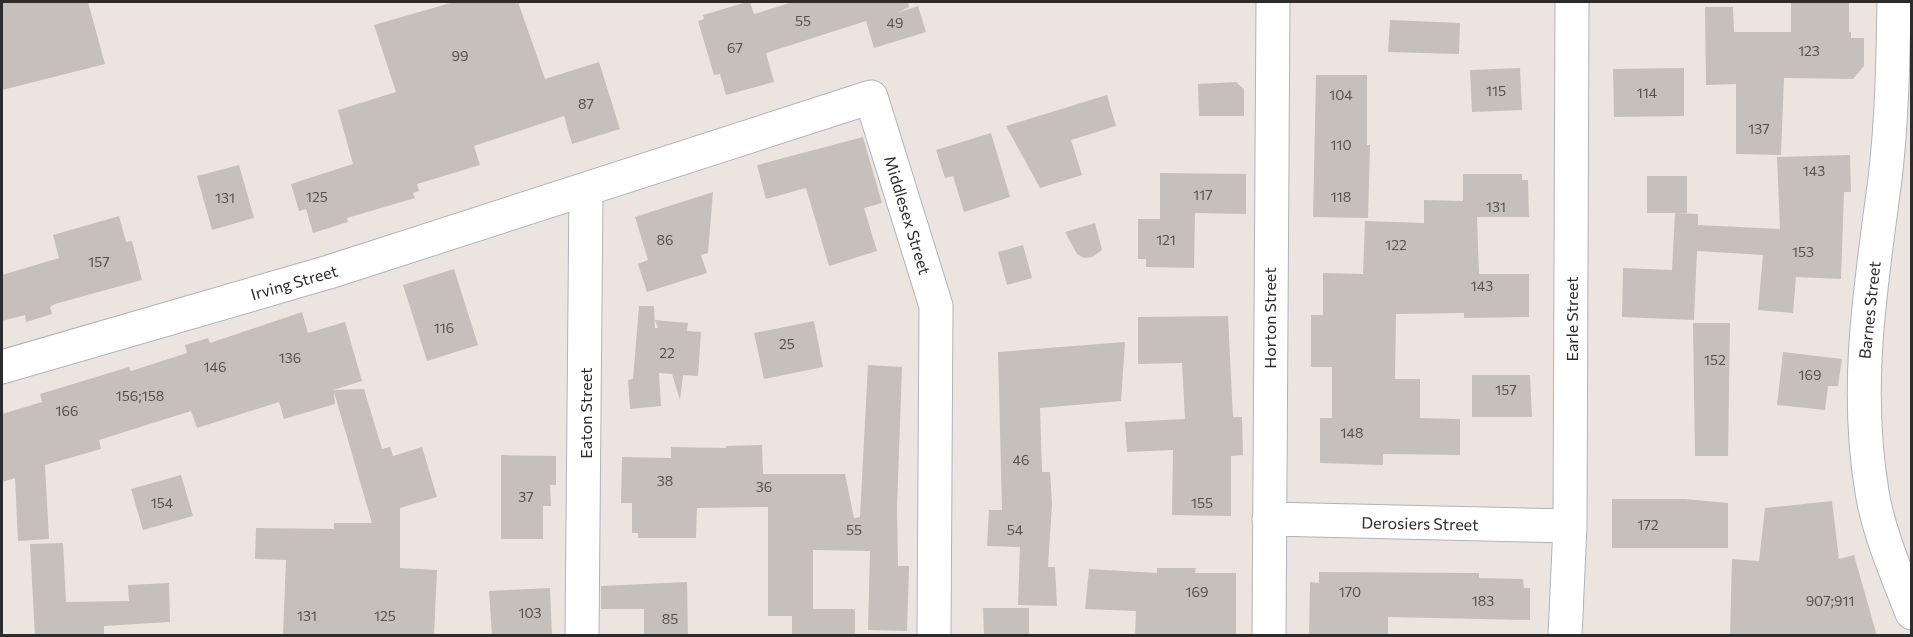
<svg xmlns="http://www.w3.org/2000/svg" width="1913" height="637" font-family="Commissioner,sans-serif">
  <rect width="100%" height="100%" fill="#ece5df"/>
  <path fill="#c5c0bb" d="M2,2h86l17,62 -103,26z
    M454,2h64l27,77 54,-17 21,67 -48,15 -8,-28 -90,30 6,19 -63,19 2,7 -6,2 2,5 -68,20 1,4 -35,11 -7,-24 -7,2 -8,-27 62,-20 -15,-54 58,-18 -22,-67z
    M747,2h3l4,12 39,-12h115l1,5 -12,6 21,-7 8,26 -52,16 -8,-27 -100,32 8,29 -48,13 -6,-21 -6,1 -16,-54 6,-2 -1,-4z
    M1791,2h58v30h2v6h13v28l-11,13 -69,-1 -3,77 -45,-1v-70l-30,1 -1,-78h28l1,25h57z
    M1390,20l70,3 -1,31 -71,-2z
    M1520,68l2,42 -50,2 -2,-42z
    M1684,68v48l-70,1 -1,-48z
    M1316,75h51v70h3l-2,73 -55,-1z
    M1236,82l8,7v27h-45l-1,-32z
    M1107,95l9,31 -45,14 11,35 -42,13 -34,-62z
    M991,133l19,64 -46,15 -11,-36 -8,2 -9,-28z
    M863,137l19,66 -18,5 13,43 -48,15 -23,-78 -40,11 -9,-34z
    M1850,155l1,37h-7l-3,87 -45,-2 -3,36 -35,-3 5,-55 -66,-4 -3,69 -72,-3 1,-49 49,2 3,-57 23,1v11l82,4 -3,-72z
    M239,165l15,53 -42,12 -15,-54z
    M1160,173l86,1v40l-51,-1 -1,55 -48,-1v-8h-8v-40h22z
    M1463,174h59v6h6l1,37h-52l2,57h50v43l-65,1v-5l-68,1 -1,65h25v39l40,1v36l-77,-1v11l-63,-2v-45h12v-51h-21v-52h12v-42l40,1 2,-53 59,2v-23l39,1z
    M1647,176h40v37h-40z
    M713,192l-5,61 -7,2 6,18 -60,19 -9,-28 10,-4 -13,-43z
    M119,216l7,26 6,-1 10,39 -87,24 -5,3 2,7 -26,8 -1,-7 -23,6v-46l57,-17 -6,-23z
    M1095,223l7,27 -10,7 -8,1 -7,-4 -12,-22z
    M1023,245l9,33 -25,7 -9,-33z
    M454,269l24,76 -51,16 -24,-76z
    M639,306h15l1,22h3l-3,-8 33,3 -1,8 14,1 -2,29 -1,15 -15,-1 -3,25 -8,-26 -13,-1 2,33 -31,3 -2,-29 5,-1z
    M302,312l6,21 37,-11 17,59 -29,9 31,-1 18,60 8,-2 3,9 29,-9 15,50 -37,11v60l37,2 -3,66h-151l3,-76 -31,-1 1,-31 78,1v-6h38l-38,-131 1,12 -51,15 -5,-17 -82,26 -6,-17 -92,29 2,9 -56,16 4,74 -31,2 -3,-63 -13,4v-68l40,-12 -2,-8 89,-27 2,4 56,-18 -2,-8 23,-7 2,5z
    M1228,316l5,101h9l1,38 -12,1v60l-59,-1 1,-65 -46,2 -2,-30 60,-3 -3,-56 -44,1v-47z
    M814,321l9,46 -59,12 -10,-46z
    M1693,323h37l-2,133h-33z
    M1125,342l-4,59 -81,7 2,64h8l2,32 -4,63h7l2,39 -39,-1 2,-58 -33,-1 2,-36h13l-4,-158z
    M1783,352l59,7 -4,27h-10l-3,24 -48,-5z
    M868,365l34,2 -5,140 1,59h11l-2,65 -39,-1 2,-79 -57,-1v59h42v27h-63v-20h-24v-109l-71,1 -1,30h-58v-5h-6v-30h-11l1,-46 49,1v-11l55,1v-2l36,-1 1,29h82l9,44 6,-1z
    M1472,375h58l2,42h-60z
    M501,455l55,1v29h-6l1,21h-8v33h-42z
    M181,475l12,41 -50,14 -12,-41z
    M1612,499h72l44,4v45h-116z
    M1832,501l7,58 15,-4 23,81h-147l2,-77 27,2 6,-53z
    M63,543l3,59 63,-1 -1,-16 41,-2 1,39 -66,4v10h-69l-5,-92z
    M1157,568h39l-1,5h41v63h-101l1,-25 -51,-2 4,-40 68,4z
    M1319,572l160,1v5l44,1 1,9h6v32l-142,-3v19h-79l1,-54 9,1z
    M687,582l1,54h-44v-27h-43v-23z
    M550,588l2,48h-60l-3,-45z
    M983,608h46v28h-45z"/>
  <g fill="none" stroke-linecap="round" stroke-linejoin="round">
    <g stroke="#b0b3bb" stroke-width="35">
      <path id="minor" d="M1894,2c-1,59 -2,118 -9,177 -14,107 -31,205 -13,313 7,42 25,82 40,121
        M2,367l327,-95 542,-175 65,209 -2,330
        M1269,519l301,7
        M582,636l4,-445
        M1269,636l4,-634
        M1565,636l5,-110 2,-524"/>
    </g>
    <use href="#minor" stroke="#fff" stroke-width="33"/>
  </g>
  <g text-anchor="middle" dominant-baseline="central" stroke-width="4.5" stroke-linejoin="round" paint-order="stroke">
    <g font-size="14" fill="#525150">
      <text x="803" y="20">55</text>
      <text x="895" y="22">49</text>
      <text x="735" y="47">67</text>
      <text x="1809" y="50">123</text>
      <text x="460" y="55">99</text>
      <text x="1496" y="90">115</text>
      <text x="1647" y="92">114</text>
      <text x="1341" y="94">104</text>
      <text x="586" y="103">87</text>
      <text x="1759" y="128">137</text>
      <text x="1341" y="144">110</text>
      <text x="1814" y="170">143</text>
      <text x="1203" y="194">117</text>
      <text x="317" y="196">125</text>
      <text x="1341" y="196">118</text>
      <text x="225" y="197">131</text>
      <text x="1496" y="206">131</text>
      <text x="665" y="239">86</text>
      <text x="1166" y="239">121</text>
      <text x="1396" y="244">122</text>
      <text x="1803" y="251">153</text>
      <text x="99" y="261">157</text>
      <text x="1482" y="285">143</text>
      <text x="444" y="327">116</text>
      <text x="787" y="343">25</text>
      <text x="667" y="352">22</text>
      <text x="290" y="357">136</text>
      <text x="1715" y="359">152</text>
      <text x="215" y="366">146</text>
      <text x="1810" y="374">169</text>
      <text x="1506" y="389">157</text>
      <text x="140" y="395">156;158</text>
      <text x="67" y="410">166</text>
      <text x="1352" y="432">148</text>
      <text x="1021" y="459">46</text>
      <text x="665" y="480">38</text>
      <text x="764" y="486">36</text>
      <text x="526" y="496">37</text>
      <text x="162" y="502">154</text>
      <text x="1202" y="502">155</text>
      <text x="1648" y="524">172</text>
      <text x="854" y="529">55</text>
      <text x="1015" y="529">54</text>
      <text x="1197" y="591">169</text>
      <text x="1350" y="591">170</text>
      <text x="1483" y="600">183</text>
      <text x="1830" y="600">907;911</text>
      <text x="530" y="612">103</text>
      <text x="307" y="615">131</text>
      <text x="385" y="615">125</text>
      <text x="670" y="618">85</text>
    </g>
    <g font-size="16" fill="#2c2c2c" stroke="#fff">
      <text transform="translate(908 215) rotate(73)">Middlesex Street</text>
      <text transform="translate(294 282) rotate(-16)">Irving Street</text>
      <text transform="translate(1869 310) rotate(-84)">Barnes Street</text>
      <text transform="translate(1269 318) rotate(-90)">Horton Street</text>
      <text transform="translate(1571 319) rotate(-90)">Earle Street</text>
      <text transform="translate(585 413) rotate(-90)">Eaton Street</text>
      <text transform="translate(1420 523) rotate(1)">Derosiers Street</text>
    </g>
  </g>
  <rect width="1913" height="637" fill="none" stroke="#2c2c2c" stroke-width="6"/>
</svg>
